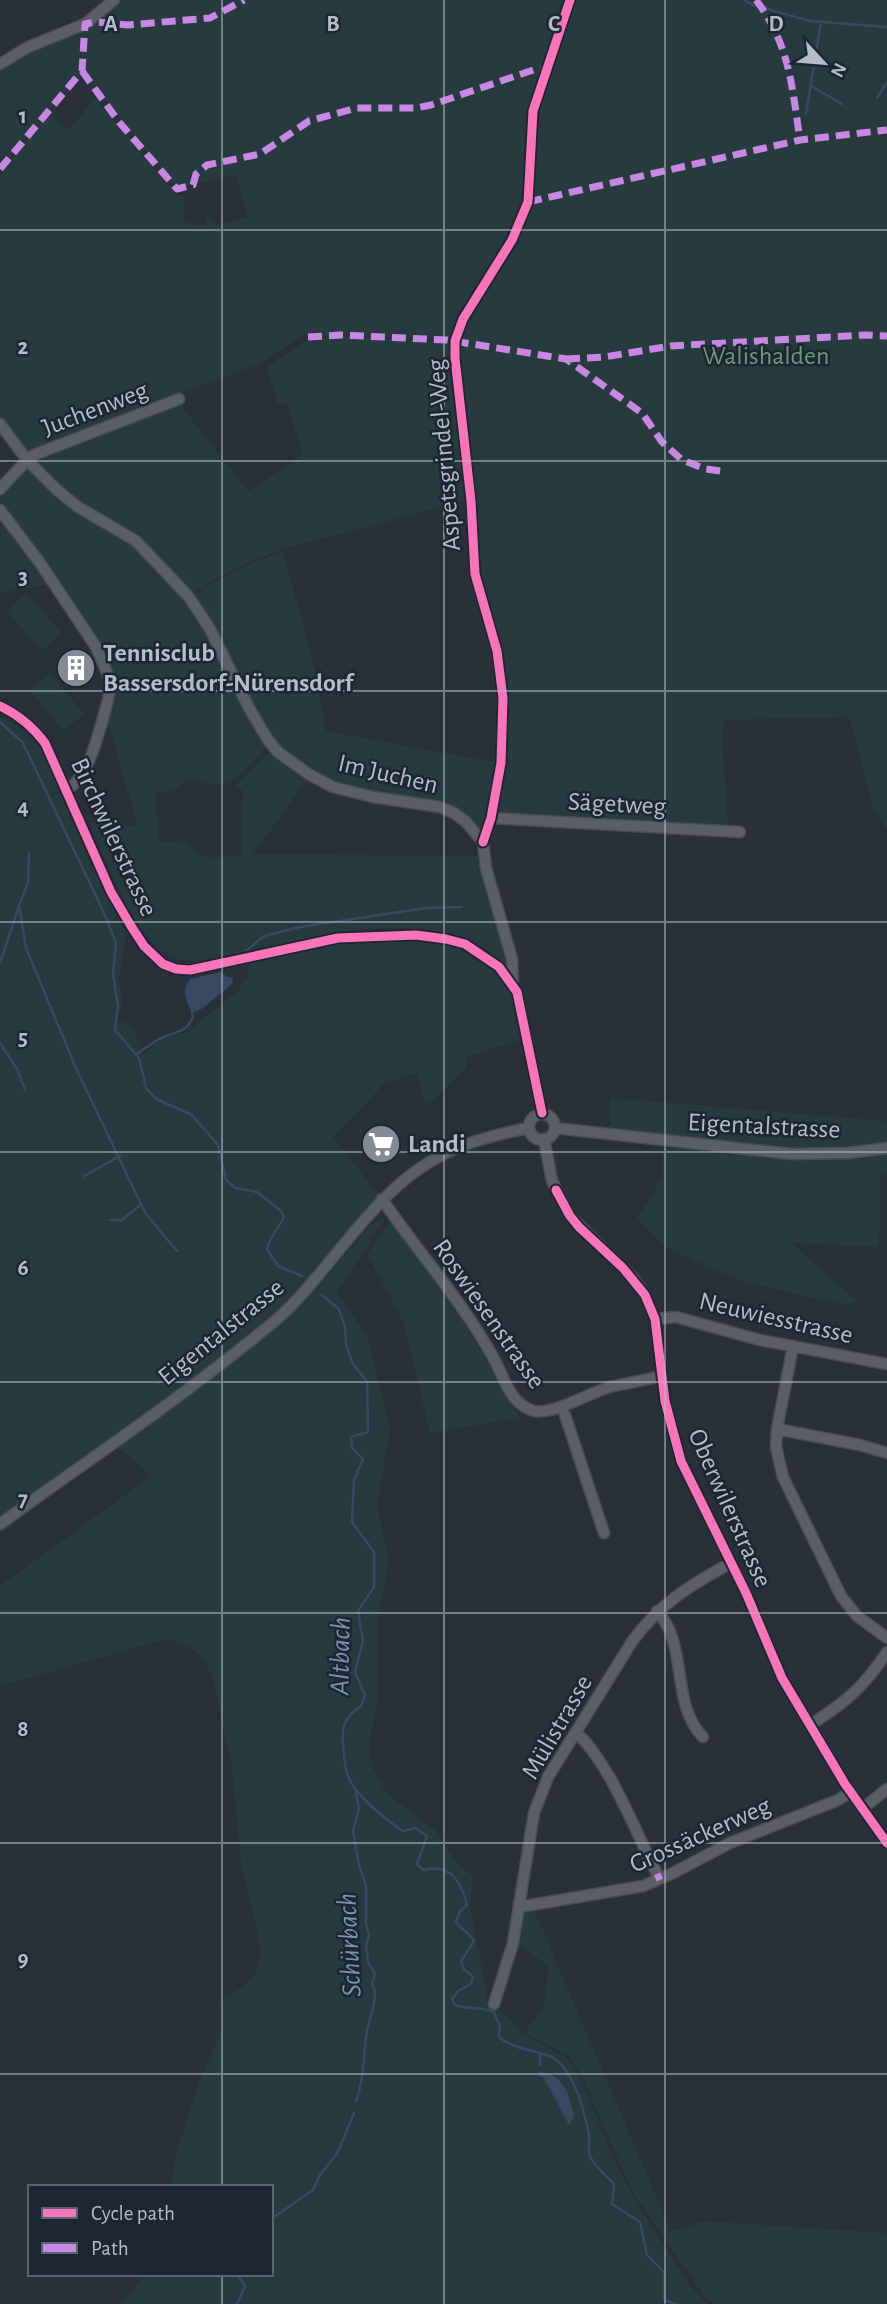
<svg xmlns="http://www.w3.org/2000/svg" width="887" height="2304" font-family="'Alegreya Sans',sans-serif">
  <rect width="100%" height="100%" fill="#2a3038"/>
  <path fill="#273a3e" d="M114,0h773v830l-13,-20 -25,-93 -124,3 -3,16 6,89 -16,3 -217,-13 10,-117 -27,-124 -19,-224 9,-5 -21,-5 -106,-5 -33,2 -1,-4 -46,30 -234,90 -27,-34v-244l48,-61 21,16 26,-32 81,96 9,3 -1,25 21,4 2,-9h4l4,8 33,-8 -13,-43 -58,15 -95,-117 -82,97v-105l85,-40z
    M342,336l110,7 17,157 -187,49 -46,19 -46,26 -51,-56 -63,-37 -45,-42 147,-57 70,89 54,-36 -14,-52 -10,2 -11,-38 41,-28z
    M28,462l41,42 63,34 55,60 21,33 60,115c-21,21 -40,52 -72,33l-13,3 -9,9 -19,2 5,50 27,-3c11,22 34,18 54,15l2,-64 -7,-5 36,-36 37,27 -56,77 229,2 29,102 -7,6c-13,-11 -27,-23 -44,-28 -85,-24 -181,13 -264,25 -10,0 -18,-1 -27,-5 -35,-19 -64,-97 -79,-133 20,-6 25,6 47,2l-30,-106 7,-33 -3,-19 -9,-17 -63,-81 8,16 -47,8 1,-102z
    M283,551l32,118 11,62 172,32 -15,68h-5l-22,-21 -83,-16 -38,-11 -43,-24 -16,-16 -24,-36 -63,-110 47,-27z
    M27,593l34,40 -20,18 -34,-40z
    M50,673l34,41 -21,17 -33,-41z
    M0,716l18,10 31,31 12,31 -16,9 16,-5 37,86 28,56 -7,44 4,22 -7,21 16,4 12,29 20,-17 21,-4 51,-40 12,-16 2,-16c57,-12 156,-37 212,-14 8,3 15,9 22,14 11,7 21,15 27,26 9,16 10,35 13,52l-58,18 1,10 -41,40 -10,-34 -31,10 -52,54 46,58 -65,77 10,8 45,-54 16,-8 -48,75 31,44 22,93 -13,76 10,44 1,13 -10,56v81l-9,43 1,19 14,27 13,13 40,30 20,31 16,13 -3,29 18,97 22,17 13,15 45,25 12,18 37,90 21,38 54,83 16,16h-588l27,-30h124v-87h-100l4,-29 24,-76 22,-51 3,-35 11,-4 13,-9 9,-12 3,-14 -2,-22 -17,-71 -9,-98 -19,-87 -9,-21 -13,-10 -24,-9 -167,47v-100l150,-109 -11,-13 -22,-17 -117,87z
    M610,1098l277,23v54h-6l-2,72 -88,-4 67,59 -14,3 -95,-22 -41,-16 -41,-19 -30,-30 26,-41v-40l-53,-8z
    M392,1219l62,86 66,113 -90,15 -27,-112 -36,-67z
    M525,1906l8,1 138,324 33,-10 183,12v71h-174l-8,-7 -73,-106 -50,-114 -12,-20 -46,-24 19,-25 6,-42 -32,-22z"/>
  <path fill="#384963" d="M221,972l6,5h6l-1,7 -29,24 -11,5c-6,-13 -11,-21 -2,-34z
    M539,2072c25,1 31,24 35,44l-5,9 -25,-47 -6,-3z"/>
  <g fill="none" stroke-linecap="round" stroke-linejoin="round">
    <path stroke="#384963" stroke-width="2.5" d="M744,0l11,6
      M765,6l5,4 40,11 77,6
      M811,86l31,18
      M877,98l10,-16
      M806,114l15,-92
      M0,722l23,21 82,172 11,28 -3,30 5,33 -3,24 24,28 7,30 10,11 36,16 26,30 8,35 9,8 22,4 24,19 3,6c-6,12 -14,19 -17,32l11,17 24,10
      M29,853l-1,30 -9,22 7,43 49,118 66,138 5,10 31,37
      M245,952l19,-16 36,-9 126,-19 36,-1
      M0,963l19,-57
      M0,1043l17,26 8,21
      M136,1054c9,-5 16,-11 25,-16 14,-7 25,-4 32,-21l-1,-4
      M84,1176l36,-20
      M110,1220h12l18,-15
      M322,1295l17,14 6,18 1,17 6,18 15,20 1,50 -17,5 1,11 11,11 -9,21 -2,42 22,30v35l-16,24 5,30 -8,31 10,23 -4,11c-14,9 -20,19 -18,37 1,10 1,23 5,33 6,18 39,45 55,55l12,-3 12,8 -10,28 6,6c27,-7 38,11 44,35l-7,6 -4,11c5,8 13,10 18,19l-13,20 3,8 9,8 -2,7 -13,7 -6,8 3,6c13,5 26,1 39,7l6,14 -1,11c17,15 47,13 59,24 18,18 26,49 31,73 1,8 -2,15 1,22 4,10 16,20 24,28l-2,20 28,18 7,33 17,17v28l13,4
      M355,1789l4,19 -6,23 6,34 7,20v39l3,12 -3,9 2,17 7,12 -3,10c2,4 3,6 3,10 0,13 -6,24 -8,37 -4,24 -2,46 -11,70
      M540,2054v11
      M271,2219l42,-29 7,-15 18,-23 16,-39
      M237,2274l8,12 -8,18"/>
    <g stroke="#484c53" stroke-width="13">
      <path id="minor" d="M0,64l28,-17 57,-23 29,-24
        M0,424l27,36 30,30 21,17 58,34 53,56 21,32 39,79 19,32 10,12 32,23 23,12 40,10 67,10 14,6 12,9 17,20 3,26 26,91 1,24
        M0,489l27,-29 9,-6 143,-55
        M0,510l40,53 56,84 12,28 2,13 -2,12c-7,24 -18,78 -41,89
        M0,706c19,9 33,21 45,37l66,149 20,34 13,20 19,18 13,5 14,1 148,-32 78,-3 30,4 19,5 34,23 18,25 25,121
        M491,818l249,14
        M483,842l8,-24 10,-55 2,-65 -6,-47 -22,-77 -4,-73 -16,-143v-17l8,-22 49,-79 16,-38 5,-91 37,-111
        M529 1127a13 13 0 1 1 26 0a13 13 0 1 1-26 0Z
        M555,1128l237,26 56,-1 39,-5
        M544,1139l8,42 18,35 64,63 11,16 10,24 10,82 16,60 65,132 36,85 63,106 42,59
        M382,1199c36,53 80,102 111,158 11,19 16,47 41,54 19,4 55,-18 76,-24 17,-4 35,-7 52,-11
        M655,1319l21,-2 84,23 127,24
        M793,1346l-16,83 -1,18 7,30 58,119 16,20 30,22
        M562,1406l42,127
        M777,1429l83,16 27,8
        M0,1524c90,-65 184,-128 270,-199 25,-20 45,-46 65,-70 63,-77 93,-108 194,-127
        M657,1611c32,34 13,93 46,126
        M810,1725c36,-23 53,-37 77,-73
        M576,1732c35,33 59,99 81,142
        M863,1808l24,-19
        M519,1904l6,2 118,-20 30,-13 57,-30 108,-43 13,-8
        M494,2004l19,-61 21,-130 14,-36 85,-137c28,-37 57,-55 98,-77"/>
    </g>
    <use href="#minor" stroke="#5a5e66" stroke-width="10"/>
    <path stroke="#c787e3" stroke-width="7" stroke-dasharray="14 7" stroke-linecap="butt" d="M756,0c34,45 36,87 44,140
      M82,71l37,51 58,67 16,-4 3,-11 11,-9 53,-11 49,-33 48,-13h59l15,-3 105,-36 9,2
      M0,169l82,-98 3,-47 10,-2 33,3 82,-7 34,-18
      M528,202l272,-62 87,-10
      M308,337l33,-2 106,5 119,19 76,54 20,29 20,18 24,9 21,3
      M566,359l38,-2 67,-11 194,-11 22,1
      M657,1874l3,6"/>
    <g stroke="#1d2633" stroke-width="13">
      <path id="cycleway" d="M0,706c19,9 33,21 45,37l66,149 20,34 13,20 19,18 13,5 14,1 148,-32 78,-3 30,4 19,5 34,23 18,25 25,121
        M483,842l8,-24 10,-55 2,-65 -6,-47 -22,-77 -4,-73 -16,-143v-17l8,-22 49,-79 16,-38 5,-91 37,-111
        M556,1190l14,26 9,11 44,41 22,27 10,24 10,82 16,60 65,132 36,85 63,106 42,59"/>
    </g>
    <use href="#cycleway" stroke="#fb73b8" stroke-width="9"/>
  </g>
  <path fill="none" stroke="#b4bcc9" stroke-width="2" stroke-opacity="0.55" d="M222,0v2187M444,0v2304M665,0v2304M0,230h887M0,461h887M0,691h887M0,922h887M0,1152h887M0,1382h887M0,1613h887M0,1843h887M0,2074h887M222,2274v30"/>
  <defs>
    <g id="building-disc" transform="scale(2.0125)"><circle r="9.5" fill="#848b96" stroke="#1d2633"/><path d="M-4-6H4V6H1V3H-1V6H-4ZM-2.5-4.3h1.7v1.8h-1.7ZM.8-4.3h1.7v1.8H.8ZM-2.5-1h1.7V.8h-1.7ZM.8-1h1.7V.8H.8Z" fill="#fff"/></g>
    <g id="supermarket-disc" transform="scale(2.0125)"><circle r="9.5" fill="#848b96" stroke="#1d2633"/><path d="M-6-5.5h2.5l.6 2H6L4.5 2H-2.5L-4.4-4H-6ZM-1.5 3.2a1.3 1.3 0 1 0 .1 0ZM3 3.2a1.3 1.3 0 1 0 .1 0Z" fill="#fff"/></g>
  </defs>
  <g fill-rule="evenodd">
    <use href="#building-disc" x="76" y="668"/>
    <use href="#supermarket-disc" x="381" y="1144"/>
  </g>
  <g text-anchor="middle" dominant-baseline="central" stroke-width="5" stroke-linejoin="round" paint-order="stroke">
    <g font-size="26" fill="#6b9a76" stroke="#1d2633">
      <text x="766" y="356">Walishalden</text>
    </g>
    <g font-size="26" fill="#b4bcc9" stroke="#1d2633">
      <text transform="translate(95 409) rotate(-21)">Juchenweg</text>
      <text transform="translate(444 455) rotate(-95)">Aspetsgrindel-Weg</text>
      <text transform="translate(388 774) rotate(13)">Im Juchen</text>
      <text transform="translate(617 804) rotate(3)">Sägetweg</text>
      <text transform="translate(114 837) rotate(65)">Birchwilerstrasse</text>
      <text transform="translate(764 1126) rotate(3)">Eigentalstrasse</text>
      <text transform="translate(489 1314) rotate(55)">Roswiesenstrasse</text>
      <text transform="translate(776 1318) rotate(13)">Neuwiesstrasse</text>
      <text transform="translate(221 1332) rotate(-39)">Eigentalstrasse</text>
      <text transform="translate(730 1508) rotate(66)">Oberwilerstrasse</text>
      <text transform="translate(557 1727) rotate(-60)">Mülistrasse</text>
      <text transform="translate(700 1835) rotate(-24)">Grossäckerweg</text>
    </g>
    <g font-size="26" font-weight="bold" fill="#b4bcc9" stroke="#1d2633" text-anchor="start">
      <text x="103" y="653">Tennisclub<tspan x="103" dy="30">Bassersdorf-Nürensdorf</tspan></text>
      <text x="408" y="1144">Landi</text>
    </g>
    <g font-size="28" font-style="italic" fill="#7c92b1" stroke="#1d2633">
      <text transform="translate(341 1656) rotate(-89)">Altbach</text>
      <text transform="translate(350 1945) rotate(-93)">Schürbach</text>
    </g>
  </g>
  <g font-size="23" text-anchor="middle" font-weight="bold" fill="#b4bcc9" stroke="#1d2633" stroke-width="5" stroke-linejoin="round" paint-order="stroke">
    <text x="111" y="31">A</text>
    <text x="333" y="31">B</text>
    <text x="554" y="31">C</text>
    <text x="776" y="31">D</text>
    <text x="23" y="123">1</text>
    <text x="23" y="354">2</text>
    <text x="23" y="584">3</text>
    <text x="23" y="814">4</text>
    <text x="23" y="1045">5</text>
    <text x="23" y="1275">6</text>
    <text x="23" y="1506">7</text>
    <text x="23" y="1736">8</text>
    <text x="23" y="1966">9</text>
  </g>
  <rect x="28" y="2185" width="245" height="91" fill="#1d2633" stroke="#59626f" stroke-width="2"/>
  <rect x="42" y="2208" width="35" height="10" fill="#fb73b8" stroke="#59626f" stroke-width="2"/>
  <text x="91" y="2220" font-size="21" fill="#b4bcc9">Cycle path</text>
  <rect x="42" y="2243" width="35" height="10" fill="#c787e3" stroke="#59626f" stroke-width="2"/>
  <text x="91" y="2255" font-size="21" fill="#b4bcc9">Path</text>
  <g transform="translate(824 63) rotate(116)" stroke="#1d2633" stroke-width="5" paint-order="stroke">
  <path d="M0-5L12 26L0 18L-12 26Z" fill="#b4bcc9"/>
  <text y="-10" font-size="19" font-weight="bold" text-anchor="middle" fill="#b4bcc9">N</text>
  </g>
</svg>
